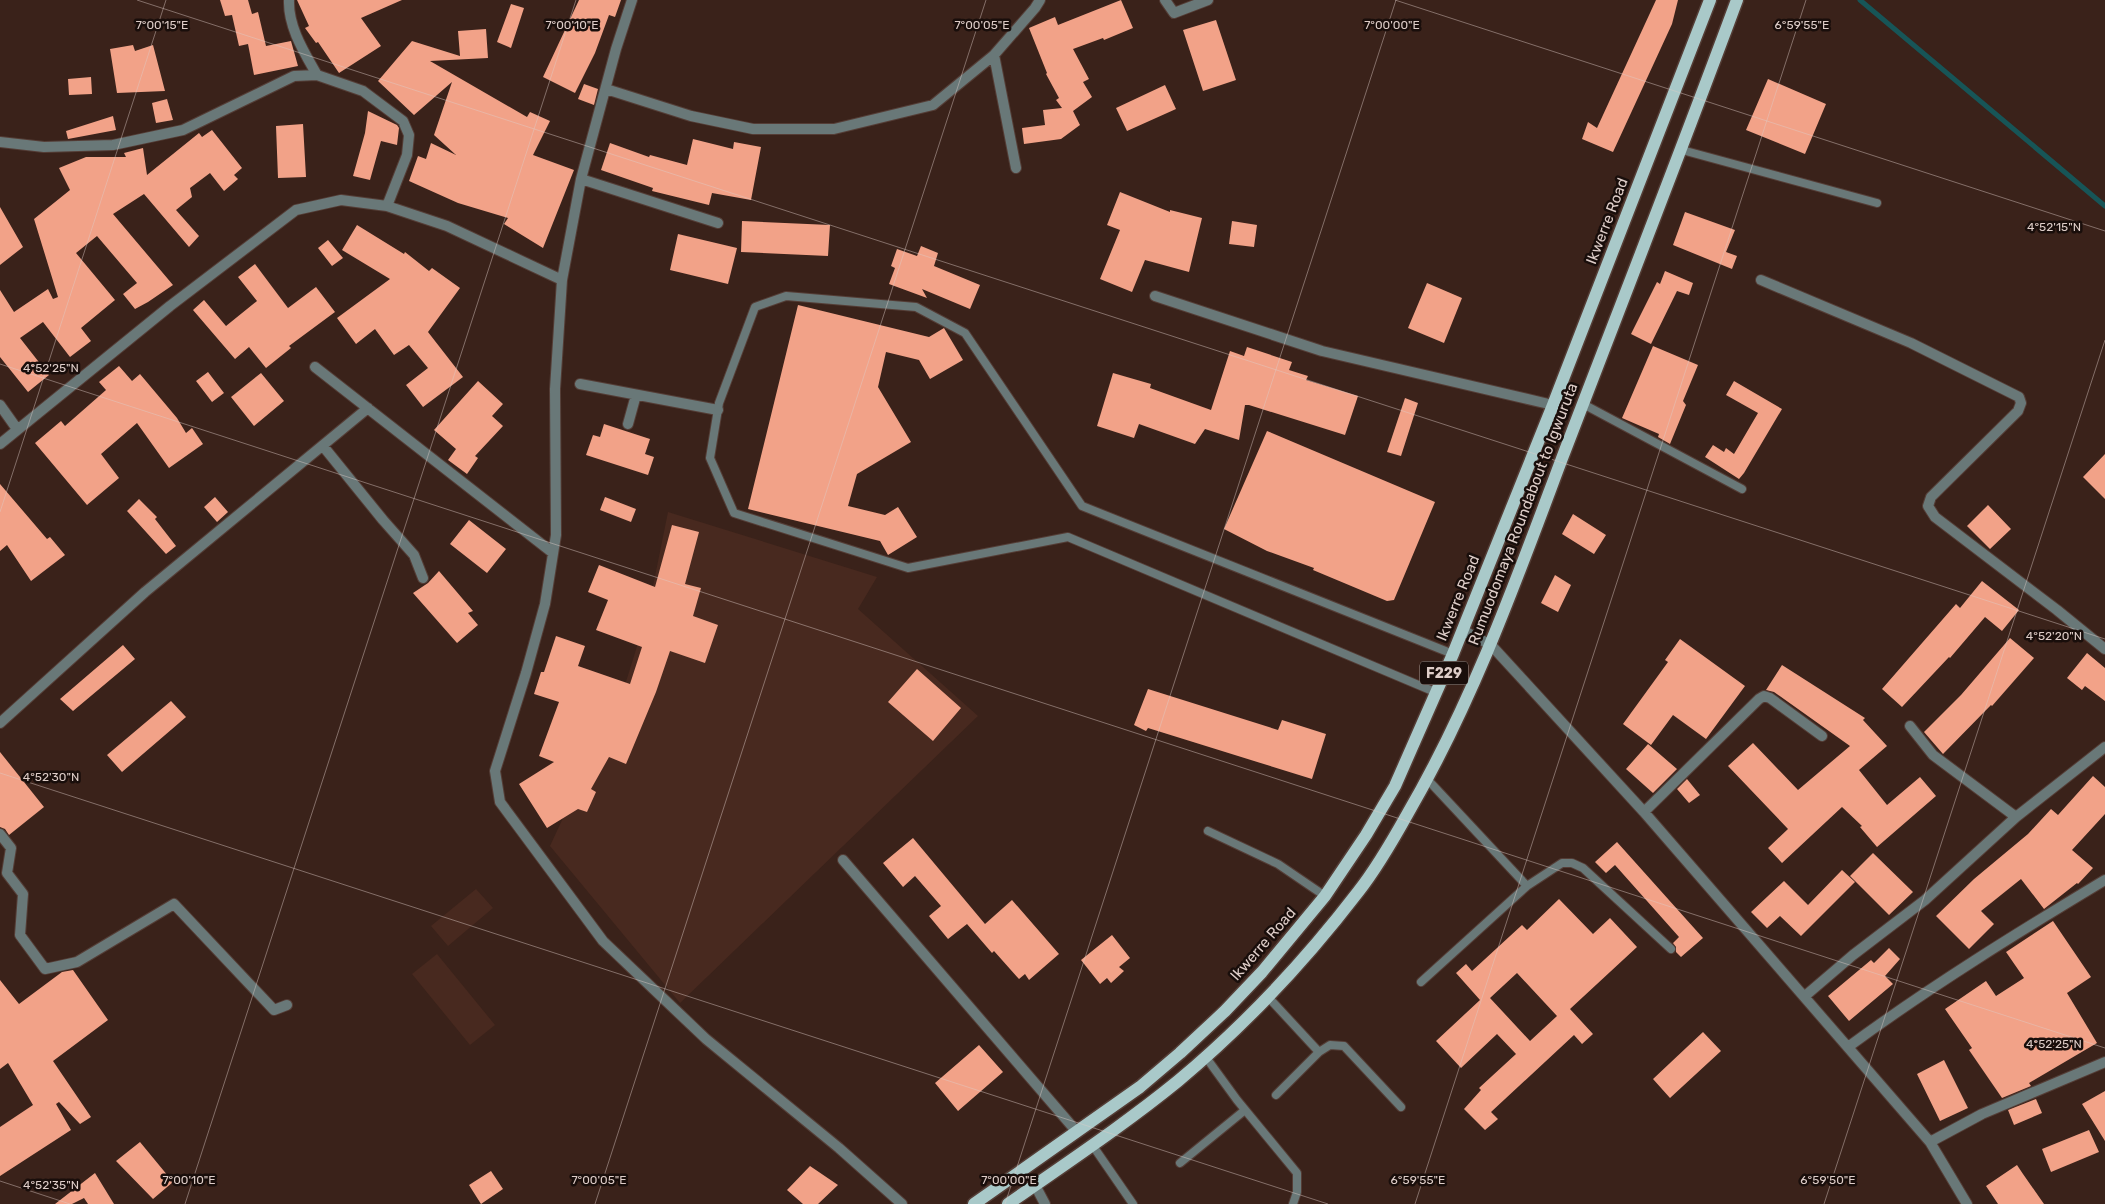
<svg xmlns="http://www.w3.org/2000/svg" width="2105" height="1204" font-family="Rubik,sans-serif">
  <rect width="100%" height="100%" fill="#3a221a"/>
  <path fill="#48291f" d="M668,512l209,65 -19,32 120,107 -298,287 -130,-157 75,-161 23,-74z
    M476,889l17,19 -45,38 -17,-20z
    M437,954l58,71 -25,20 -58,-71z"/>
  <g fill="none" stroke-linecap="round" stroke-linejoin="round">
    <path stroke="#175557" stroke-width="5" d="M1860,0l245,206"/>
  </g>
  <path fill="#f2a288" fill-rule="evenodd" d="M220,0h28l4,14 6,-2 8,34 25,-5 7,25 -44,9 -6,-31 -9,2 -7,-31 -7,1z
    M297,0h105l-41,18 20,28 -42,27 -21,-31 -2,1 -11,-15 4,-2z
    M579,0h42l-6,17 -6,-2 -14,38 -20,40 -32,-16z
    M1121,0l12,28 -29,12 -1,-2 -30,11 16,30 -6,3 9,15 -19,14 7,14 -19,14 -37,5 -2,-16 23,-3 -2,-15 19,-2 -6,-8 3,-2 -13,-24 1,-1 -18,-45 26,-11 3,8z
    M1656,0h22l-6,24 -59,128 -31,-13 6,-17 9,6z
    M511,4l13,4 -13,40 -14,-6z
    M1216,20l20,60 -33,11 -20,-61z
    M486,29l2,29 -58,3 97,56 3,-5 20,9 -17,34 41,15 -31,78 -39,-24 4,-6 -50,-15 -49,-22 9,-25 8,3 5,-16 25,12 -22,-20 18,-53 -38,33 -36,-34 34,-40 48,15 -2,-25z
    M133,45l2,6 18,-6 12,46 -48,2 -7,-44z
    M91,77l1,17 -23,1 -1,-16z
    M1768,79l58,25 -21,50 -59,-24z
    M584,84l14,5 -4,16 -16,-6z
    M1165,85l11,24 -49,22 -11,-23z
    M167,99l6,21 -17,3 -4,-20z
    M368,111l29,14 2,3 -2,17 -16,-4 -11,39 -17,-4 12,-43z
    M113,116l3,14 -48,9 -2,-8z
    M303,124l3,53 -28,1 -2,-52z
    M212,130l30,38 -8,7 4,4 -14,12 -14,-18 -20,15 2,9 -16,13 23,26 -10,11 -45,-53 -31,20 60,71 -25,17 -13,7 -12,-15 14,-11 -40,-47 -21,17 39,47 -34,28 10,13 -21,16 -27,-35 -23,16 29,37 -21,17 -28,-35v-67l14,22 34,-23 5,10 5,-2 -24,-78 36,-29 -11,-22 27,-11h40l-2,-4 19,-5 4,27 52,-42 3,4z
    M693,139l40,10 1,-7 27,5 -10,53 -39,-7 -3,12 -57,-14 1,-3 -52,-18 9,-27 39,14 1,-2 37,10z
    M1120,192l50,20v-2l32,8 -13,54 -44,-12 -13,32 -32,-13 20,-49 -13,-5z
    M0,207l23,40 -23,18z
    M1685,212l50,18 -9,22 11,4 -5,13 -59,-24z
    M742,221l88,4 -2,31 -87,-4z
    M1232,221l25,4 -3,22 -25,-3z
    M357,225l47,29 1,-2 24,19 3,-3 28,20 -32,44 35,45 -40,30 -17,-22 22,-17 -19,-23 -15,10 -19,-26 -19,15 -19,-26 53,-39 -48,-29z
    M678,234l59,14 -9,36 -58,-14z
    M328,240l15,18 -11,8 -14,-18z
    M921,246l17,7 -4,13 46,19 -10,24 -48,-20 5,9 -38,-14 6,-16 -4,-2 6,-17 20,7z
    M255,264l33,44 28,-21 19,25 -46,34 2,2 -25,20 -17,-21 -14,12 -42,-49 11,-10 22,26 31,-25 -19,-24z
    M1665,271l28,12 -4,12 -12,-4 -26,53 -20,-10 26,-52 3,2z
    M1427,283l35,15 -18,45 -36,-15z
    M798,305l131,32 15,-9 19,32 -33,19 -11,-19 -33,-8 -8,35 33,55 -54,32 -9,32 37,9 13,-8 19,30 -29,18 -8,-14 -132,-32z
    M1653,346l45,19 -15,36 3,4 -16,39 -12,-7 1,-3 -37,-16z
    M1247,347l45,15 -3,8 19,6 -2,4 52,16 -13,39 -96,-30h-4l-6,35 -34,-11 -10,15 -56,-20 -5,14 -37,-12 16,-53 38,11 -1,4 61,22 19,-59 14,5z
    M119,366l13,15 8,-7 37,44 9,15 6,-5 11,16 -34,24 -32,-45 -36,31 18,24 -32,27 -52,-62 26,-22 4,5 41,-36 -7,-8z
    M208,372l16,21 -12,9 -16,-21z
    M261,373l23,28 -30,25 -23,-29z
    M478,381l25,23 -11,12 11,10 -28,30 3,2 -11,16 -19,-14 8,-11 -22,-19z
    M1734,381l48,28 -38,64 -5,6 -34,-22 8,-12 11,7 2,-4 8,6 24,-41 -32,-18z
    M1405,398l13,5 -17,53 -14,-4z
    M604,424l46,15 -5,15 9,3 -6,18 -62,-20 7,-20 7,2z
    M1267,431l168,71 -41,98 -7,1 -74,-31 1,-2 -47,-17 -43,-22z
    M2105,454v45l-22,-22z
    M0,484l47,55 3,-2 15,18 -34,26 -24,-36 -7,6z
    M215,497l13,15 -11,10 -13,-15z
    M605,497l31,12 -5,13 -31,-12z
    M139,499l18,18 -2,2 21,27 -10,8 -39,-43z
    M1988,505l23,24 -21,20 -23,-23z
    M1573,514l33,21 -12,19 -32,-20z
    M469,520l37,29 -19,24 -37,-29z
    M672,525l27,7 -14,52 16,4 -8,28 25,9 -13,38 -35,-12 -14,41 -30,72 -17,-7 -18,32 5,3 -9,20 -9,-3 -31,19 -28,-44 35,-22 -15,-6 20,-54 -25,-8 7,-22h3l12,-36 29,10 -7,20 52,18 12,-37 -46,-17 12,-30 -20,-8 11,-27 56,22z
    M439,571l34,40 -5,2 10,12 -21,18 -44,-50 15,-10z
    M1555,575l16,10 -13,27 -17,-9z
    M1982,581l37,29 -17,21 -17,-14 -35,41 -1,-1 -47,50 -20,-18 74,-85 4,4z
    M2010,638l24,20 -42,48 -1,-1 -48,49 -19,-22 37,-37z
    M1680,639l65,47 -39,53 -33,-24 -22,30 -28,-21 45,-62 -3,-2z
    M123,645l12,14 -62,52 -13,-12z
    M2087,653l18,15v33l-20,-15 -3,4 -15,-12z
    M1782,665l83,53 -2,2 24,26 -28,24 28,35 33,-28 16,19 -59,51 -17,-20 2,-1 -20,-19 -60,56 -14,-15 20,-19 -60,-63 25,-23 45,47 52,-44 -76,-54 -8,-2z
    M917,669l44,39 -28,33 -45,-39z
    M1148,689l130,41 4,-10 44,14 -14,45 -164,-51 -2,3 -12,-6z
    M171,701l15,16 -64,55 -15,-17z
    M1648,744l29,25 -24,24 -27,-24z
    M0,752l44,55 -35,28 -4,-6 -5,-2z
    M2093,776l12,11v27l-33,36 21,18 -15,16 -1,-1 -33,26 -23,-30 -40,32 13,13 -25,25 -33,-33 38,-37 54,-45 23,-25 7,6z
    M1687,779l13,16 -11,8 -12,-14z
    M913,838l72,86 27,-24 47,54 -30,26 -4,-6 -6,5 -25,-28 -2,2 -25,-29 -19,15 -19,-23 12,-10 -26,-30 -12,11 -20,-24z
    M1617,842l86,96 -22,19 -5,-5v-5l-3,-4 6,-6 -64,-72 -9,8 -11,-11z
    M1873,853l40,39 -24,23 -39,-39z
    M1842,870l13,12 -54,54 -21,-20 -13,12 -16,-16 33,-31 24,24z
    M1559,899l34,35 17,-16 27,29 -67,62 23,25 -11,10 -8,-9 -83,77 7,7 -13,11 -21,-21 17,-19 -2,-2 37,-34 -19,-20 -36,34 -25,-27 44,-41 -24,-27 10,-9 6,7 50,-46 5,5zM1517,973l40,43 -27,25 -40,-43z
    M2053,921l38,56 -24,16 30,50 -68,40 2,3 -29,12 -33,-48 3,-2 -27,-39 41,-28 10,15 28,-18 -18,-26z
    M1112,935l18,23 -11,9 5,4 -13,12 -4,-5 -7,6 -19,-24z
    M1889,948l11,11 -15,17 8,8 -44,37 -21,-25 43,-36 3,3z
    M73,970l35,50 -55,41 38,56 -11,7 -21,-22 -3,2 15,26 -71,46v-49l33,-22 -25,-42 -8,6v-89l19,24 43,-32z
    M1703,1032l18,19 -51,47 -17,-19z
    M979,1045l24,27 -45,39 -23,-28z
    M1944,1060l24,48 -28,13 -23,-47z
    M2105,1091v50l-23,-37z
    M2036,1099l6,14 -28,12 -6,-15z
    M2089,1130l10,22 -48,20 -9,-23z
    M140,1142l33,40 -20,17 -37,-38z
    M2017,1165l6,9 21,30h-46l-12,-18z
    M810,1166l28,19 -20,19h-15l-16,-14z
    M491,1171l12,18 -22,15 -12,-19z
    M95,1173l19,31h-26l-4,-6 -12,6h-17z"/>
  <g fill="none" stroke-linecap="round" stroke-linejoin="round">
    <g stroke="#543d36" stroke-width="10">
      <path id="service" d="M1682,150l195,53
        M1583,404l159,85
        M1435,692l-367,-155 -160,31 -174,-55 -24,-55 9,-55 36,-96 31,-11 130,11 49,26 117,173 371,148
        M1428,780l99,106
        M1208,831l70,33 47,32
        M1421,982l106,-96 35,-23h10l11,5 88,81
        M1269,998l50,54 11,-7 14,1 57,61
        M1205,1056l32,44 60,73v19l-4,12
        M1276,1095l43,-43
        M1093,1146l40,58
        M1180,1163l65,-53"/>
    </g>
    <g stroke="#543d36" stroke-width="12">
      <path id="minor" d="M289,0c-1,27 15,52 28,75
        M632,0l-16,49 -35,130 -19,101 -7,109 1,146 -11,69 -19,69 -31,98 5,31 103,139 103,98 133,109 63,56
        M1165,0l9,13 34,-13
        M994,55l22,113
        M606,89l85,27 62,13h81l99,-24 61,-50 41,-47 5,-8
        M0,142l44,5 69,-2 70,-15 111,-54 23,-1 46,16 40,30 6,14 -2,20 -20,51
        M581,179l137,44
        M1761,280l150,63 108,54 2,6 -3,8 -87,86 -3,9 7,11 122,93 48,39
        M1155,296l167,55 231,54
        M315,367l238,186
        M580,384l138,26
        M0,405l17,24
        M628,424l8,-29
        M0,444l170,-138 126,-96 45,-10 46,6 60,20 115,54
        M323,446l60,74 31,35 9,23
        M1462,630l29,15 153,167 286,330 37,62
        M0,723l145,-131 223,-184
        M1644,812l115,-113 5,-3 6,2 52,38
        M2016,817l89,-70
        M0,834l11,14 -4,25 16,21 -3,41 25,34 32,-7 97,-58 100,106 13,-5
        M843,860l234,272
        M1805,996l48,-41 72,-55 91,-83 -83,-62 -23,-29
        M1848,1047c83,-61 169,-114 257,-167
        M1930,1142l52,-28 123,-52
        M1035,1185l10,19"/>
    </g>
    <g stroke="#543d36" stroke-width="15">
      <path id="primary" d="M974,1204l166,-117 40,-34 45,-42 37,-39 63,-76 41,-61 29,-49 58,-132 100,-249 157,-405
        M1008,1204c57,-40 116,-79 170,-123 67,-56 127,-120 180,-189 19,-24 35,-52 50,-79 65,-112 108,-232 153,-352 59,-154 119,-307 176,-461"/>
    </g>
    <use href="#service" stroke="#697878" stroke-width="8"/>
    <use href="#minor" stroke="#697878" stroke-width="10"/>
    <use href="#primary" stroke="#a9c9c9" stroke-width="12"/>
  </g>
  <path fill="none" stroke="#decdc8" stroke-width="1" stroke-opacity="0.45" d="M137,0l1968,639M1395,0l710,231M0,364l2105,684M0,512l166,-512M0,773l1328,431M0,1181l70,23M185,1204l391,-1204M595,1204l391,-1204M1005,1204l391,-1204M1415,1204l391,-1204M1824,1204l281,-864"/>
  <g text-anchor="middle" dominant-baseline="central" stroke-width="5" stroke-linejoin="round" paint-order="stroke">
    <rect fill="#190e0b" stroke="#a3948f" stroke-width="1" x="1420" y="661.5" width="48" height="23" rx="4"/>
    <g font-size="14" font-weight="bold" fill="#decdc8">
      <text x="1444" y="673">F229</text>
    </g>
    <g font-size="15" fill="#decdc8" stroke="#190e0b">
      <text transform="translate(1607 221) rotate(-69)">Ikwerre Road</text>
      <text transform="translate(1523 514) rotate(-69)">Rumuodomaya Roundabout to Igwuruta</text>
      <text transform="translate(1458 598) rotate(-68)">Ikwerre Road</text>
      <text transform="translate(1263 944) rotate(-49)">Ikwerre Road</text>
    </g>
  </g>
  <g font-size="12" text-anchor="middle" fill="#decdc8" stroke="#190e0b" stroke-width="5" stroke-linejoin="round" paint-order="stroke">
    <text x="162" y="29">7°00'15"E</text>
    <text x="572" y="29">7°00'10"E</text>
    <text x="982" y="29">7°00'05"E</text>
    <text x="1392" y="29">7°00'00"E</text>
    <text x="1802" y="29">6°59'55"E</text>
    <text x="2054" y="231">4°52'15"N</text>
    <text x="51" y="372">4°52'25"N</text>
    <text x="2054" y="640">4°52'20"N</text>
    <text x="51" y="781">4°52'30"N</text>
    <text x="2054" y="1048">4°52'25"N</text>
    <text x="189" y="1184">7°00'10"E</text>
    <text x="599" y="1184">7°00'05"E</text>
    <text x="1009" y="1184">7°00'00"E</text>
    <text x="1418" y="1184">6°59'55"E</text>
    <text x="1828" y="1184">6°59'50"E</text>
    <text x="51" y="1189">4°52'35"N</text>
  </g>
</svg>
